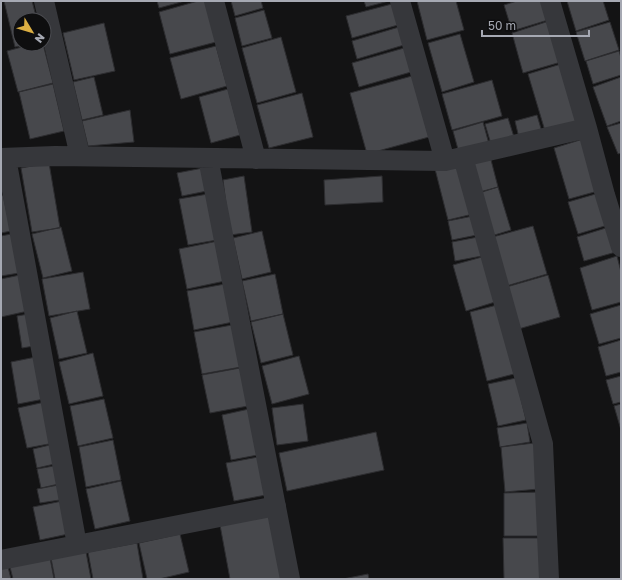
<svg xmlns="http://www.w3.org/2000/svg" width="622" height="580" font-family="'Golos Text',sans-serif">
  <rect width="100%" height="100%" fill="#131314"/>
  <path fill="#47484c" stroke="#2d2d30" d="M4,1h28l5,19h-17v24h7l-12,3z
    M157,1h28l-26,7z
    M198,1h7l11,41 -46,12 -11,-42z
    M231,1h30l2,7 -28,8z
    M364,1h25l-23,6z
    M417,1h39l8,29 -37,10z
    M517,1h25l6,19 -36,11 -8,-26z
    M567,1h36l6,19 -33,11z
    M392,4l6,21 -46,13 -6,-22z
    M264,10l8,28 -30,8 -7,-28z
    M549,21l12,41 -38,11 -11,-40z
    M610,22l9,28 -34,11 -9,-29z
    M104,23l11,48 -41,9 -11,-47z
    M399,27l5,18 -47,14 -5,-18z
    M460,34l14,48 -32,10 -14,-49z
    M281,37l15,55 -39,11 -15,-55z
    M33,44h10l10,39 -35,9 -11,-41z
    M216,46l11,40 -46,13 -11,-41z
    M404,48l7,24 -52,15 -7,-24z
    M619,51l2,7v17l-28,9 -7,-23z
    M561,64l17,57 -33,10 -17,-57z
    M412,76l17,61 -62,17 -17,-61z
    M94,77l9,38 -21,5 -9,-38z
    M621,77v44l-14,5 -14,-39z
    M492,80l10,36 -50,14 -10,-36z
    M53,84l11,47 -34,8 -11,-47z
    M228,89l12,46 -29,8 -12,-46z
    M302,93l11,44 -44,11 -12,-43z
    M130,110l4,32 -46,4 -6,-25z
    M537,115l5,17 -23,6 -4,-17z
    M508,118l6,19 -23,7 -6,-20z
    M483,122l6,22 -30,9 -6,-22z
    M621,123v30l-3,1 -11,-27z
    M583,139l15,52 -29,8 -15,-51z
    M490,156l8,31 -22,6 -8,-31z
    M49,163l11,65 -28,4 -11,-64z
    M460,163l13,51 -25,6 -13,-51z
    M203,168l4,23 -25,5 -5,-23z
    M244,176l8,56 -22,3 -7,-55z
    M382,176l1,26 -58,3 -1,-25z
    M498,187l13,43 -23,7 -12,-43z
    M599,193l9,32 -30,9 -10,-32z
    M208,194l9,46 -29,5 -9,-46z
    M3,195l8,36 -10,2v-37z
    M473,216l4,19 -25,5 -4,-19z
    M533,226l14,48 -44,13 -14,-49z
    M61,227l11,44 -29,7 -11,-44z
    M609,227l7,25 -32,9 -7,-24z
    M262,231l9,41 -29,7 -9,-41z
    M11,234l8,39 -18,3v-40z
    M478,237l4,19 -27,5 -3,-19z
    M218,241l7,40 -38,8 -8,-40z
    M617,256l4,16v30l-29,8 -12,-42z
    M482,257l13,45 -29,9 -13,-46z
    M83,272l7,37 -41,7 -7,-37z
    M275,274l8,40 -32,7 -9,-40z
    M20,275l8,36 -27,6v-38z
    M548,275l12,42 -45,13 -12,-42z
    M225,284l8,38 -39,8 -7,-39z
    M497,305l17,69 -27,7 -17,-69z
    M621,305v33l-22,6 -9,-30z
    M77,311l10,42 -28,6 -9,-41z
    M29,314l5,32 -12,2 -5,-32z
    M283,314l10,41 -32,8 -10,-41z
    M232,325l9,42 -39,7 -8,-42z
    M621,340v32l-15,4 -8,-29z
    M93,353l10,43 -34,8 -10,-42z
    M299,356l10,38 -37,10 -10,-38z
    M36,357l8,42 -26,5 -7,-42z
    M240,368l8,38 -38,7 -8,-38z
    M621,376v26l-8,2 -7,-24z
    M516,378l10,42 -28,6 -10,-42z
    M104,399l9,39 -35,8 -8,-40z
    M45,402l9,41 -27,5 -9,-40z
    M303,404l5,37 -31,4 -5,-37z
    M621,404v26l-7,-24z
    M249,409l9,46 -27,5 -9,-45z
    M527,423l3,19 -30,5 -3,-19z
    M376,432l8,38 -97,21 -8,-38z
    M113,440l8,40 -35,7 -7,-40z
    M534,443l5,46 -34,3 -4,-45z
    M54,444l5,19 -22,5 -4,-19z
    M258,457l8,38 -32,6 -8,-38z
    M59,465l4,18 -22,5 -4,-19z
    M121,481l9,40 -35,8 -9,-40z
    M64,484l2,15 -26,4 -3,-14z
    M541,492l1,44h-38v-43z
    M67,500l6,33 -33,7 -7,-33z
    M271,515l12,64h-53l-10,-54z
    M180,534l9,38 -30,7h-12l-8,-36z
    M503,538h38l1,41h-38z
    M137,543l6,36h-50l-5,-27z
    M86,552l5,27h-36l-4,-21z
    M50,558l4,21h-41l-3,-12z
    M8,567l3,12h-10v-11z
    M368,574l1,5h-26z"/>
  <g fill="none" stroke-linecap="round" stroke-linejoin="round">
    <path stroke="#36373b" stroke-width="20" d="M44,1l36,155
      M214,1l42,158
      M400,1l45,160
      M550,1l37,127 18,67 16,52
      M463,157l80,287 6,135
      M1,158l54,-2 390,5 142,-33
      M6,158l71,387
      M208,158l82,421
      M1,560l275,-54"/>
  </g>
  <rect width="622" height="580" fill="none" stroke="#a6a9b3" stroke-width="4"/>
  <g transform="translate(32 32) rotate(128)"><circle r="19" fill="#0e0e0f" stroke="#4b4c51"/>
  <path d="M0-3L7 15L0 10L-7 15Z" fill="#dcaf43"/>
  <text y="-6" font-size="11" font-weight="bold" text-anchor="middle" fill="#a6a9b3">N</text>
  </g>
  <path d="M482 30v6h107v-6" fill="none" stroke="#a6a9b3" stroke-width="2"/>
  <text x="488" y="30" font-size="12" fill="#a6a9b3" stroke="#0e0e0f" stroke-width="3" paint-order="stroke">50 m</text>
</svg>
